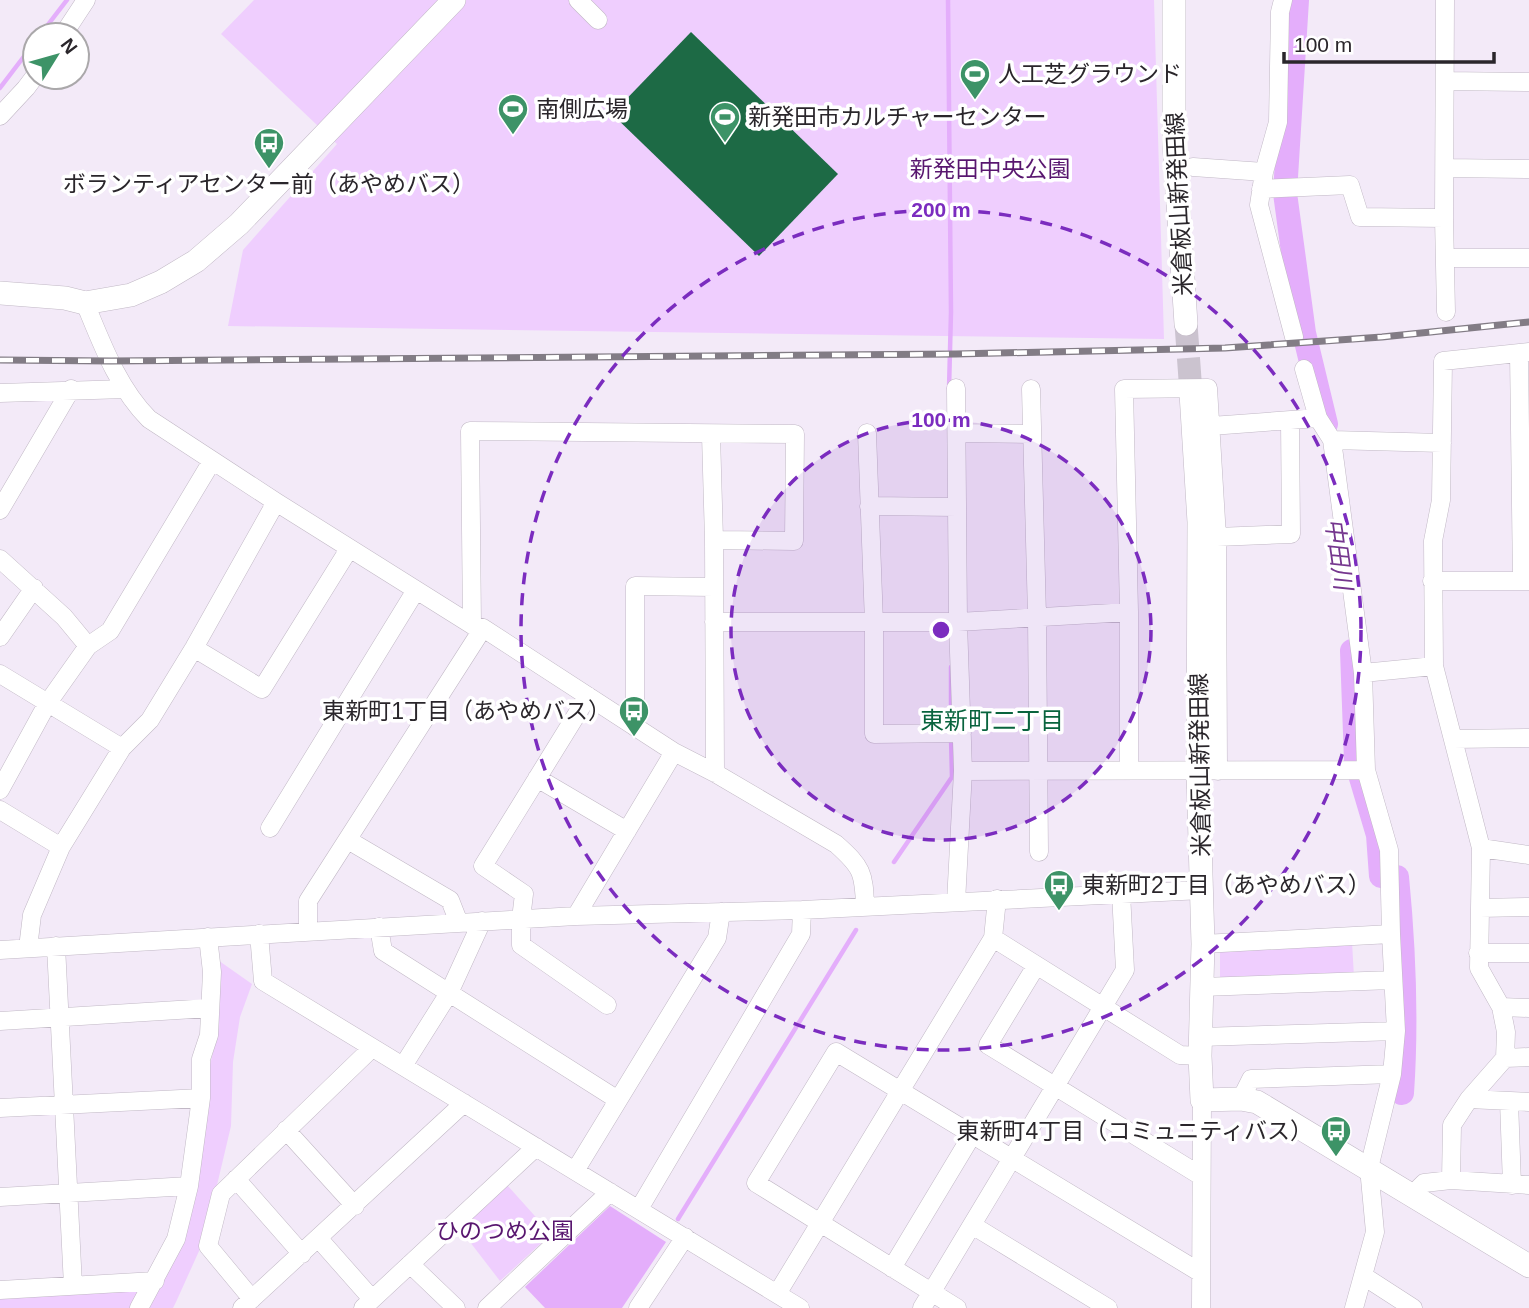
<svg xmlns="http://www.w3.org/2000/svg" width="1529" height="1308" font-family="Helvetica,'Noto Sans JP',sans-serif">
  <rect width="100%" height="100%" fill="#f3eaf8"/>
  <path fill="#efcefe" d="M254,0h900l10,339 -936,-13 15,-76 94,-106 -116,-110z
    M1352,942l2,35 -134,4v-32z
    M215,958l37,26 -12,33 -7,45 -2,64 -27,114 -28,62 -3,6h-25l7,-12 60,-252z
    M507,1185l44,49 -51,47 -40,-52z
    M141,1288l-11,20h-130v-10z"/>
  <path fill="#e4aefb" d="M610,1206l56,36 -44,66h-77l-20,-21z"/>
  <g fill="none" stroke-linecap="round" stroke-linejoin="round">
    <path stroke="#e4aefb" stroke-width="4.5" d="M948,0l3,312 -2,77
      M40,35l27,-35
      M0,88l35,-46
      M951,667v61
      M894,862l58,-85 -1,-40
      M678,1219l178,-289"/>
    <path stroke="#e4aefb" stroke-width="24" d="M1297,0l-12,193 19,140 22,91
      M1352,651l4,110 22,74 3,41 16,1c7,72 10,144 5,216"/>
  </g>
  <path fill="#1d6a45" d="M691,32l147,142 -79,82 -147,-142z"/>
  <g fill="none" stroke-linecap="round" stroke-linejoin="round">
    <path stroke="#cbc3cf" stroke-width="23" stroke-dasharray="23 11" stroke-linecap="butt" d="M1186,324l5,69"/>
    <g stroke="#c1b8c5" stroke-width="19">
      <path id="minor" d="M578,0l20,20
        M1283,0l-3,12 -2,110 -14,50 -5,33 35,132
        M1445,0l-1,218 2,94
        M63,35l23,-35
        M1445,81l84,1
        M0,116l26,-28 9,-12
        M1193,167l71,5
        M1445,168l84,1
        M1261,189l89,-4 10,32 84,1
        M1445,258h84
        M85,303c17,41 33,85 64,116l127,83 196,123 11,3 191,124 41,21 121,71c26,23 28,29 29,62
        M1519,353l3,228
        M1304,369l14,49 14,22 31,233 3,97 23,80 2,84 5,97 -4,43 -23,94 6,64 -21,76
        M1031,389l6,227 2,236
        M0,393l125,-4
        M1211,426l107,-8
        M867,433l7,190v111l88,-1
        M957,433l75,1
        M711,435l3,105 1,233
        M1332,440l110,3
        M869,506l88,1
        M0,510l71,-121
        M1217,537l74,-3 -1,-113
        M0,559l64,58 24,29 -41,58 -47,86
        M1432,581h97
        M714,622h244l171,-10
        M472,625l-2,-194 325,3 -1,107 -80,-1
        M0,637l34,-49
        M88,646l22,-15 102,-170
        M194,648l68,41 87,-140
        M1363,673l71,-7
        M0,674l122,74
        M588,696l-105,170 41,28 -3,25v26l86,60
        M635,727v-141l79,1
        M1453,739l76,-1
        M1129,770v-158l-5,-223 84,-1 9,149 1,234
        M963,771l403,-1
        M537,778l90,53
        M0,810l61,37
        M270,828l146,-238
        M348,840l102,60 9,23
        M1481,848l48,7
        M997,899l-4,39 187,117 20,1
        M956,902l7,-131 -5,-149 -2,-234
        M1480,908l49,-1
        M576,916l98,-164
        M379,927l4,24 235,149
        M308,932v-31l175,-273
        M259,934l4,47 537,327
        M1203,944l188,-10
        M56,946l17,340
        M28,948l4,-33 29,-68 61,-99 28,-28 44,-72 82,-146
        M0,950l576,-34 226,-6 400,-20
        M1478,953h51
        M1036,966l-48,79 213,131
        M1202,987l190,-7
        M1501,1007l28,1
        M0,1021l210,-13
        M1201,1037l195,-6
        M1505,1058l24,-1
        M403,1066l46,-73 33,-72
        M1241,1099l10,-20 141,-5
        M1469,1099l60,3
        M1509,1101l3,84
        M0,1108l201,-10
        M286,1130l69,76
        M575,1171l142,-233 4,-26
        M236,1179l66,75
        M1451,1180l1,-55 17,-26 36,-41 1,-26 -5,-25 -22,-39 2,-120 -47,-182 -1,-125 8,-41 2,-139 86,-9
        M1412,1195l12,-12 27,-3 78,5
        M0,1197l189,-11
        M639,1209l162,-275 1,-24
        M972,1225l136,83
        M319,1239l53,60
        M410,1264l46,44
        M892,1268l80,-133
        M1365,1277l48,31
        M0,1290l155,-9
        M777,1294l216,-356
        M252,1299l-44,-53 13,-52 151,-146
        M139,1308l37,-69 13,-53 12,-88v-39l8,-24 3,-63 -4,-35
        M242,1308l222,-205
        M363,1308l173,-161
        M487,1308l123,-116
        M638,1308l47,-71
        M922,1308l203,-338 -4,-77
        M957,1308l-201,-125 80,-131 365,221
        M1201,1308l1,-208"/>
    </g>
    <g stroke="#c1b8c5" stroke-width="24">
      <path id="major" d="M1174,0v141l12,183
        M0,293l65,5 20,5 46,-8 30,-13 35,-21 43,-37 215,-224
        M1191,393l8,129 -1,249 5,173 -3,112 2,44 39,-1 16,3 272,164"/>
    </g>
    <use href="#minor" stroke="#fff" stroke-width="18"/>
    <use href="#major" stroke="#fff" stroke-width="23"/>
    <g stroke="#827c85" stroke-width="7">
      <path id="rail" d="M0,360l111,1 845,-7 269,-6 157,-11 147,-15"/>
    </g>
    <use href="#rail" stroke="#fff" stroke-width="4.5" stroke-dasharray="13" stroke-linecap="butt"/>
  </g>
  <circle cx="941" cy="630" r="210" fill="#7b2cbf" fill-opacity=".12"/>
  <g fill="none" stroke="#7b2cbf" stroke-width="3.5" stroke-dasharray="12 9">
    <circle cx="941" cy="630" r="210"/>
    <circle cx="941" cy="630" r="420"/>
  </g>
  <defs>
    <g id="stadium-pin" transform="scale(1.575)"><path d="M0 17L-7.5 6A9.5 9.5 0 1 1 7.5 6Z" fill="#3d9367" stroke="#fff"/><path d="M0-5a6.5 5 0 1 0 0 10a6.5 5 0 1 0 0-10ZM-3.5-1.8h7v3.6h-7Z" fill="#fff"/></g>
    <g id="bus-pin" transform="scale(1.575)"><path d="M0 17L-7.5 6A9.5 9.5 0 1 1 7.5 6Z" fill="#3d9367" stroke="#fff"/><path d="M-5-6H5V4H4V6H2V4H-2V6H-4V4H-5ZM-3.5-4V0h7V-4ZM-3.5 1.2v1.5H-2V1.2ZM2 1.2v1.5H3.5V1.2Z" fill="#fff"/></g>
  </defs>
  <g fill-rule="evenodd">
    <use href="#stadium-pin" x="975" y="74"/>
    <use href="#stadium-pin" x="513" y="109"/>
    <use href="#stadium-pin" x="725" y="117"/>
    <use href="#bus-pin" x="269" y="143"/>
    <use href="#bus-pin" x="634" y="711"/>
    <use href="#bus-pin" x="1059" y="885"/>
    <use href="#bus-pin" x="1336" y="1131"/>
  </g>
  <g text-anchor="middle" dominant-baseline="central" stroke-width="7" stroke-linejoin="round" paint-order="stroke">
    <g font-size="23" fill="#2a262b" stroke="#fff" text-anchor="start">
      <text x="998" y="74">人工芝グラウンド</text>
      <text x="536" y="109">南側広場</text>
      <text x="748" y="117">新発田市カルチャーセンター</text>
      <text x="269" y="184" text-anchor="middle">ボランティアセンター前（あやめバス）</text>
      <text x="611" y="711" text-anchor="end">東新町1丁目（あやめバス）</text>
      <text x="1082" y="885">東新町2丁目（あやめバス）</text>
      <text x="1313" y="1131" text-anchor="end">東新町4丁目（コミュニティバス）</text>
    </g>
    <g font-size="23" fill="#58166f" stroke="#fff">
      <text x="990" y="169">新発田中央公園</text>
      <text x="505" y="1231">ひのつめ公園</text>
    </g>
    <g font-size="23" fill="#2a262b" stroke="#fff">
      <text transform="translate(1179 204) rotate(-93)">米倉板山新発田線</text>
      <text transform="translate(1200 765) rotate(-91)">米倉板山新発田線</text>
    </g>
    <g font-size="24" font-style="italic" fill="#75368e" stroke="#fff">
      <text transform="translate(1339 554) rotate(82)">中田川</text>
    </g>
    <g font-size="24" fill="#09643e" stroke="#fff">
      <text x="992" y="720">東新町二丁目</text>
    </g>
  </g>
  <circle cx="941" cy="630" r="10" fill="#7b2cbf" stroke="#fff" stroke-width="3.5"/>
  <g font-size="21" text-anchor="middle" font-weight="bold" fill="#7b2cbf" stroke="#fff" stroke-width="7" stroke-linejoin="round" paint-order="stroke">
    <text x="941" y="217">200 m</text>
    <text x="941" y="427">100 m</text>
  </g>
  <g transform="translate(56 56) rotate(53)"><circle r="33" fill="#ffffff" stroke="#aaa8aa" stroke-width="2"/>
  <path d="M0-5L12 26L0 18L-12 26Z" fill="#3d9367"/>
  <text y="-10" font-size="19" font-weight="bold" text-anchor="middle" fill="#2a262b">N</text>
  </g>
  <path d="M1284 52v10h210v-10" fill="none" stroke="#2a262b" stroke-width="3.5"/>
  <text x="1294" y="52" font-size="21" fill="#2a262b" stroke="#ffffff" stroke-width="5" paint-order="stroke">100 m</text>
</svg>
